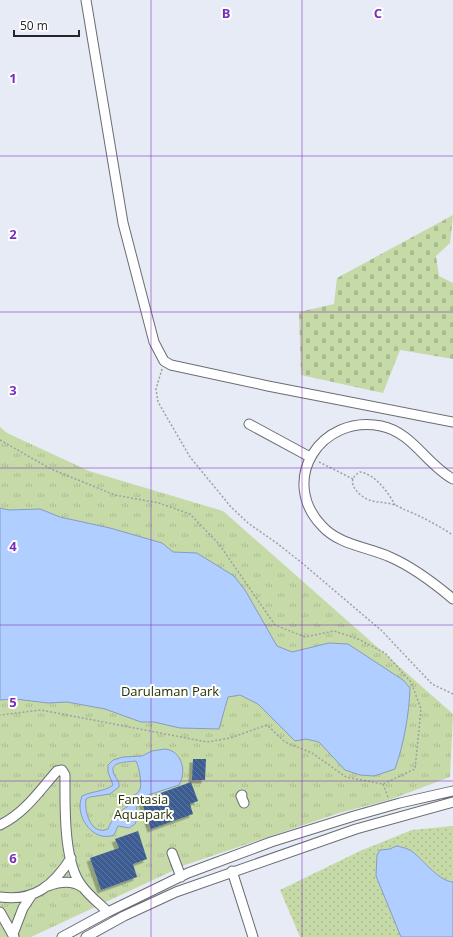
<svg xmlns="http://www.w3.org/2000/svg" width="453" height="937" font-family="'Open Sans',sans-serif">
  <defs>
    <pattern id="grass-dots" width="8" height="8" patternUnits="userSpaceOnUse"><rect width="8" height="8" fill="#c6daa7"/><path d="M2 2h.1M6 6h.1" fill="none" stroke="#aabb90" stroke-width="1.8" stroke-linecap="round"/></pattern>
    <pattern id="cemetery-stones" width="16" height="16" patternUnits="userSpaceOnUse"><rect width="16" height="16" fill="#c6daa7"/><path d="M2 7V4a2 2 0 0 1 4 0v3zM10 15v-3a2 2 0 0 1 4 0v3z" fill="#aabb90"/></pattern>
    <pattern id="park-tufts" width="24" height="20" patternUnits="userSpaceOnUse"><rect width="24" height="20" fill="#c6daa7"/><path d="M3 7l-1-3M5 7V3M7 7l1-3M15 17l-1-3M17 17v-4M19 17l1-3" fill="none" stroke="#aabb90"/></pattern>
    <pattern id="building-back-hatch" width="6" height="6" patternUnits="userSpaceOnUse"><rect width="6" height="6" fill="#3c5c92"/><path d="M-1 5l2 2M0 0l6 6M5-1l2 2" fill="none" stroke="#5c749d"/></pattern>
    <filter id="shadow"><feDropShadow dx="-3.5" dy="3.5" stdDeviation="0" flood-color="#0004"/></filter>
  </defs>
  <rect width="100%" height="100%" fill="#e6ebf5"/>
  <path fill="url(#grass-dots)" d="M453,826v56c-14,-1 -28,-20 -39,-29 -4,-4 -12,-6 -18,-7l-6,3 -10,1 -4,26 25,61h-101l-20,-47 80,-39 52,-21z"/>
  <path fill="url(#cemetery-stones)" d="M453,215l-3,28 -14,13 3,20 14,7v76l-53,-9 -17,43 -82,-18 -2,-63 35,-8 3,-26z"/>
  <path fill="url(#park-tufts)" d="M0,427l7,6 82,38 134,40 230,203 -3,63 -61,23 -50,13 -154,52 -154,72h-31z"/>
  <path fill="#b0ceff" stroke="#869cbf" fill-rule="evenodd" d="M0,508l9,2 31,-1 20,8 50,11 52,15 11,9 24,1 37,23 11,14 32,56 15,6 37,-9 19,1 55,36 7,8c-1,27 -6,55 -15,81l-21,7 -14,-1 -15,-5 -26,-28 -13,-3 -11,2 -37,-37 -18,-9 -12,2 -9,32 -39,-1 -26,-6h-13l-36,-13 -38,-7 -19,1 -33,-4 -15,1z
    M165,749c17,2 22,22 14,36l-40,13 -3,13 2,5 -3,8 -6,4 -11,-2 -4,9c-18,7 -34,-12 -34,-29 0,-3 1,-7 2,-10 10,-5 22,-4 31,-11l-5,-13v-7l5,-5 10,-3 19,-1 10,-5zM136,761c3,5 7,26 3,30 -2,3 -5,4 -8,6l-3,9c-9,6 -16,12 -20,23 -17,7 -24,-17 -22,-30l4,-2 20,-3 9,-7c1,-7 -5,-10 -6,-16 -2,-10 17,-9 23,-10z
    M396,846c6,1 14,3 18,7 11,9 25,28 39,29v55h-52l-25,-61 1,-21 3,-5 10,-1z"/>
  <path fill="url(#building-back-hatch)" filter="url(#shadow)" d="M193,759h13l-1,21h-13z
    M191,782l7,19 -8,3 3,10 -42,15 -10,-29z
    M138,831l9,28 -14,5 4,13 -36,13 -11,-32 29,-10 -4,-9z"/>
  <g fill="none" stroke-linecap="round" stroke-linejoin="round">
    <g stroke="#696d75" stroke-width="11">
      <path id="minor" d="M86,0l37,223 31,119 10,19 7,4 97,21 185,36
        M249,424l61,33
        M453,479c-26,-14 -41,-47 -72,-53 -60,-12 -103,54 -59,100 17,19 46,21 68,31 23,10 44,26 63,42
        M242,795l-1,1 3,7
        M0,825c25,-12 39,-34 57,-54l5,-1 3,5c0,29 -2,88 17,111 7,10 18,18 26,26
        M172,853l9,24
        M232,871l21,66
        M48,886c11,-4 24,-6 34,1
        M0,897c34,5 54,-12 71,-39
        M0,912l14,25
        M13,934l10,-26 8,-12
        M62,937l46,-25 80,-39 83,-31 83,-26 46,-13 53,-12
        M86,937l38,-21 52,-24 180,-63 97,-27"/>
    </g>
    <path stroke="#9ca0a7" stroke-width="1.5" stroke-dasharray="2 2" stroke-linecap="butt" d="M162,369l-6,20 2,13 32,55 41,50 17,16 30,21 24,19 80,68 50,53 21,10
      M0,440l51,29 64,26 44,8 31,11 29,30 56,81 30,12 29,-6 24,8 27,14 26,29 10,27 -6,60 -32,15 -37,-7 -34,-24 -27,-11 -18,-17 -37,13 -23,4 -166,-32 -41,5
      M319,462l34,17
      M395,505c-7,-13 -20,-31 -35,-33 -13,7 -7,17 2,24 10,8 22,5 33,9 3,1 6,3 8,4 18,7 34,16 50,26
      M383,784l5,13"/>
    <use href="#minor" stroke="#fff" stroke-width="9"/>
  </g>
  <path fill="none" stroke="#7b2cbf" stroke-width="1" stroke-opacity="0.55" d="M151,0v937M302,0v937M0,156h453M0,312h453M0,468h453M0,625h453M0,781h453"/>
  <g text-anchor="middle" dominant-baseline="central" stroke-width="4" stroke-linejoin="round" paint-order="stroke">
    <g font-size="13" fill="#243200" stroke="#fff">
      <text x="170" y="691">Darulaman Park</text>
      <text x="143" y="799">Fantasia<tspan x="143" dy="15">Aquapark</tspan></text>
    </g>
  </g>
  <g font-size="13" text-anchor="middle" font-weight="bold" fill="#7b2cbf" stroke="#fff" stroke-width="4" stroke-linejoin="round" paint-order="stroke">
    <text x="226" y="18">B</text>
    <text x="378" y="18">C</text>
    <text x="13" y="83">1</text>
    <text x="13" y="239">2</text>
    <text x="13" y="395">3</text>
    <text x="13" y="551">4</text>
    <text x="13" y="707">5</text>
    <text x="13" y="863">6</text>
  </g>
  <path d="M14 30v6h65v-6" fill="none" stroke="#242629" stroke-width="2"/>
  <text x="20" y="30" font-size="12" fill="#242629" stroke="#ffffff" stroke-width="3" paint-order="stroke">50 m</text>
</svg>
